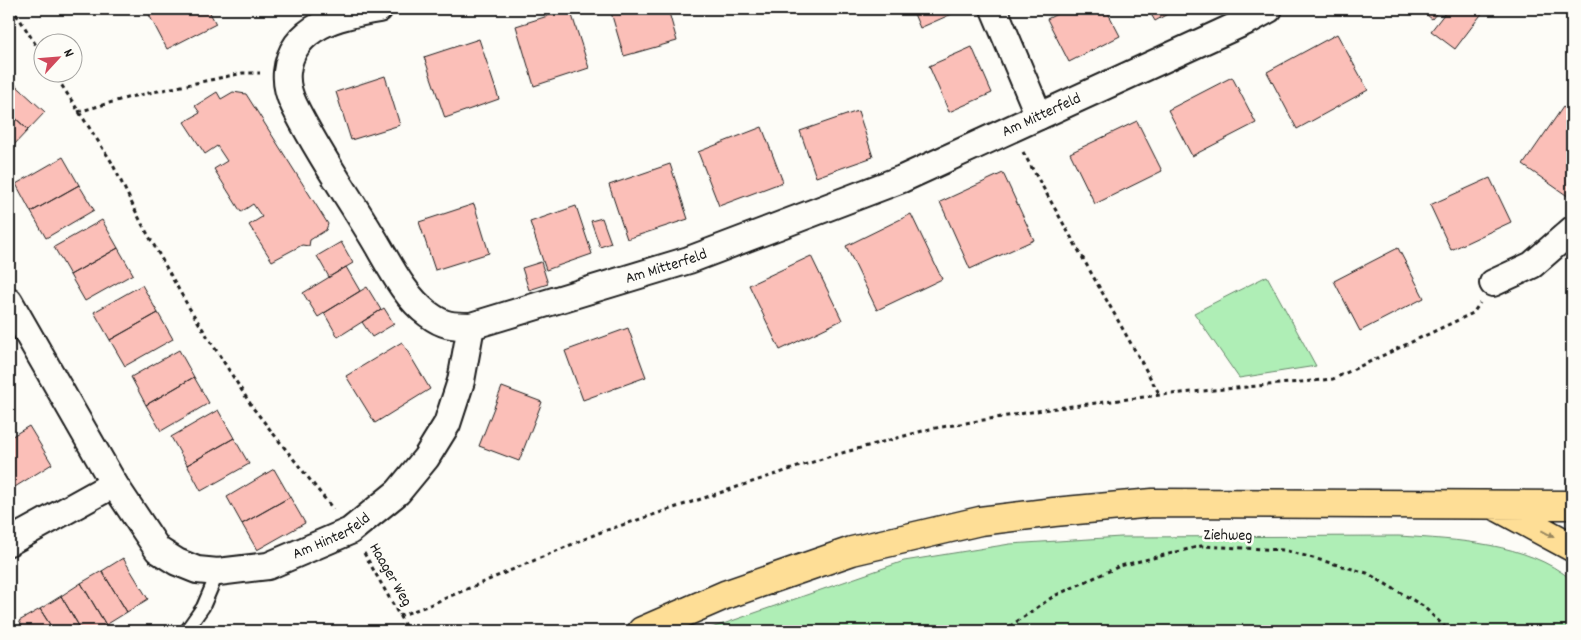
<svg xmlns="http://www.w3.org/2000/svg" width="1581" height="640" font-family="Dekko,sans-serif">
  <rect width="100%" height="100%" fill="#fdfcf7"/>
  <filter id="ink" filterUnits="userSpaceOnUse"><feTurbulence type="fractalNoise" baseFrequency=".02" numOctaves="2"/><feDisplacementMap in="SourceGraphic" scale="10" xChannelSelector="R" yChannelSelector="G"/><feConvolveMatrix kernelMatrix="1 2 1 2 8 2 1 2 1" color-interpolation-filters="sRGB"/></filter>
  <g filter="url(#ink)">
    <path fill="#afeeb6" stroke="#668569" d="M1267,276l49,90 -77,12 -45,-65z
      M1399,536c58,4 127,6 173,44v51h-869l201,-70 106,-17 111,-7z"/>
    <path fill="#fbbfb8" stroke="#1c1c1c" d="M146,9h62l8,15 -49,25z
      M570,9l19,59 -55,18 -18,-60z
      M610,9h58l9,32 -53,15z
      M912,9h51l-43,19z
      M1067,9h39l14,27 -51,26 -22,-43z
      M1148,9h21l2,3 -16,9z
      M1419,9h21l-8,10z
      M1448,9h30l5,3 -28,37 -24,-18z
      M1337,34l31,56 -71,39 -30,-57z
      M479,39l20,60 -54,19 -21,-61z
      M972,47l20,46 -43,19 -20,-46z
      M1572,66v16l-4,-1z
      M385,76l15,49 -49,15 -15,-48z
      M1232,77l24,46 -64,33 -24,-46z
      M9,79l36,33 -17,18 -19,-18z
      M217,92l4,7 12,-7 13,2 82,130 -2,6 -16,10 -1,6 -7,-1 -30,16 -23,-36 13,-8 -9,-13 -12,8 -27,-43 13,-8 -10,-15 -12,8 -21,-32 16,-9 -5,-7z
      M1563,107l9,6v79l-3,5 -46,-32z
      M858,111l15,46 -57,20 -16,-46z
      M9,112l19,18 -16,17 -3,-4z
      M1137,121l25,50 -67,33 -25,-51z
      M762,127l21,55 -64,24 -21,-54z
      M63,157l16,28 -48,27 -15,-28z
      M670,164l18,55 -61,20 -18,-54z
      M1003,173l31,67 -64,29 -30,-67z
      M1490,178l21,44 -60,28 -21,-45z
      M79,185l15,25 -48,28 -15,-26z
      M474,204l15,49 -54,17 -16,-48z
      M576,206l16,48 -46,16 -16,-48z
      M911,214l31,65 -65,31 -31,-64z
      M602,218l9,25 -11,4 -9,-26z
      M102,220l16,28 -48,27 -16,-28z
      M341,242l12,21 -24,14 -12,-21z
      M118,248l15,26 -48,27 -15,-26z
      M1398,248l26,50 -64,33 -26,-50z
      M811,256l31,64 -62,30 -31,-65z
      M541,262l7,22 -19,6 -7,-22z
      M346,267l14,24 -42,26 -15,-24z
      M142,285l16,28 -48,27 -16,-28z
      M367,287l14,23 -43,27 -14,-24z
      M384,308l10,16 -22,13 -10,-15z
      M158,313l15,26 -48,27 -15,-26z
      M628,328l18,49 -63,23 -18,-49z
      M402,342l28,47 -55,34 -29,-47z
      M179,350l15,27 -48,28 -15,-28z
      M194,377l15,26 -48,28 -15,-26z
      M502,387l40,15 -23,59 -40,-15z
      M218,410l16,28 -47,27 -16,-28z
      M29,426l23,38 -42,26 -1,-52z
      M234,438l15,26 -48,27 -14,-26z
      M274,469l16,28 -48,27 -15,-27z
      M290,497l15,26 -48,27 -15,-26z
      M123,558l25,41 -21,13 -25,-41z
      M102,571l25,41 -21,13 -25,-42z
      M81,583l25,42 -10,6h-14l-21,-35z
      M61,596l21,35h-28l-14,-22z
      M40,609l14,22h-29l-6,-10z"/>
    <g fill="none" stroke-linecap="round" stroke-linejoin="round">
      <g stroke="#1c1c1c" stroke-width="16">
        <path id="service" d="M186,631l17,-24 15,-35"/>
      </g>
      <g stroke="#1c1c1c" stroke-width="30">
        <g id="minor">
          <path id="s1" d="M379,9c-37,6 -87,16 -92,63 -1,10 2,23 7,33 21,43 50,85 75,126 18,28 33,64 59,83 16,12 24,12 43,12l218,-66 213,-81 347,-159 20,-11"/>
          <path d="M994,9l45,107"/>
          <path d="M1493,283l39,-18 40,-35"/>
          <path id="s2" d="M9,301l105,183 44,66 19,12 20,8 21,2 50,-6 82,-35 48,-39 28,-34 21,-34 14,-43 10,-55"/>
          <path d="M9,542l105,-58"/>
        </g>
      </g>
      <g stroke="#1c1c1c" stroke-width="31">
        <path id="primary" d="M1496,506l76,41
          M642,631l83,-36 127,-44 128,-30 74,-9 99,-9 419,2"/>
      </g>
      <path stroke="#1c1c1c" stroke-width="3" stroke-dasharray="4 4" stroke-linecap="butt" d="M10,9l9,9 23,37
        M53,72l58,89 31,63 46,82 65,102 80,101
        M78,112l52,-15 113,-24h17
        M1023,152l137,243
        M364,553l44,78
        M399,616l28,-10 174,-74 230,-76 99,-27 119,-20 111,-14 173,-16 140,-66 7,-10
        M1003,631l51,-35 66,-30 81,-20 83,4 83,23 56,33 26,25"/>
      <use href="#service" stroke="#fdfcf7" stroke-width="12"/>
      <use href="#minor" stroke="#fdfcf7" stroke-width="26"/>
      <use href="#primary" stroke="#fede96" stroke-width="28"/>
    </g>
    <defs><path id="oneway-solid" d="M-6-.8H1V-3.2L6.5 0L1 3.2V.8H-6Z" transform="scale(1.25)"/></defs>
    <use fill="#98875f" href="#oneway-solid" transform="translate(1548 534) rotate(28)"/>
  </g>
  <g text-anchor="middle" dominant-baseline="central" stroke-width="5" stroke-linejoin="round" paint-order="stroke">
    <g font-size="16" fill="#1c1c1c" stroke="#fdfcf7">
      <text stroke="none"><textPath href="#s1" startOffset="1059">Am Mitterfeld</textPath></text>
      <text stroke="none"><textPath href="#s1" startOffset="654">Am Mitterfeld</textPath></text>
      <text stroke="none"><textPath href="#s2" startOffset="476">Am Hinterfeld</textPath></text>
      <text transform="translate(1228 536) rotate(1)">Ziehweg</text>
      <text transform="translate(390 575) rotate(60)">Haager Weg</text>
    </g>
  </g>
  <rect width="1581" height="640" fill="none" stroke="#fdfcf7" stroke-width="30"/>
  <rect x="15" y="15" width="1551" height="610" fill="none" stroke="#1c1c1c" stroke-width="2" filter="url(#ink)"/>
  <g transform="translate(58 58) rotate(64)"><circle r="24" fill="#fdfcf7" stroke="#a3a29f"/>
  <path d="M0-4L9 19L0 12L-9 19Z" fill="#d1495b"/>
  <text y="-8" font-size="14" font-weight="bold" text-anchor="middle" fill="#1c1c1c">N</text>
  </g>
</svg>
